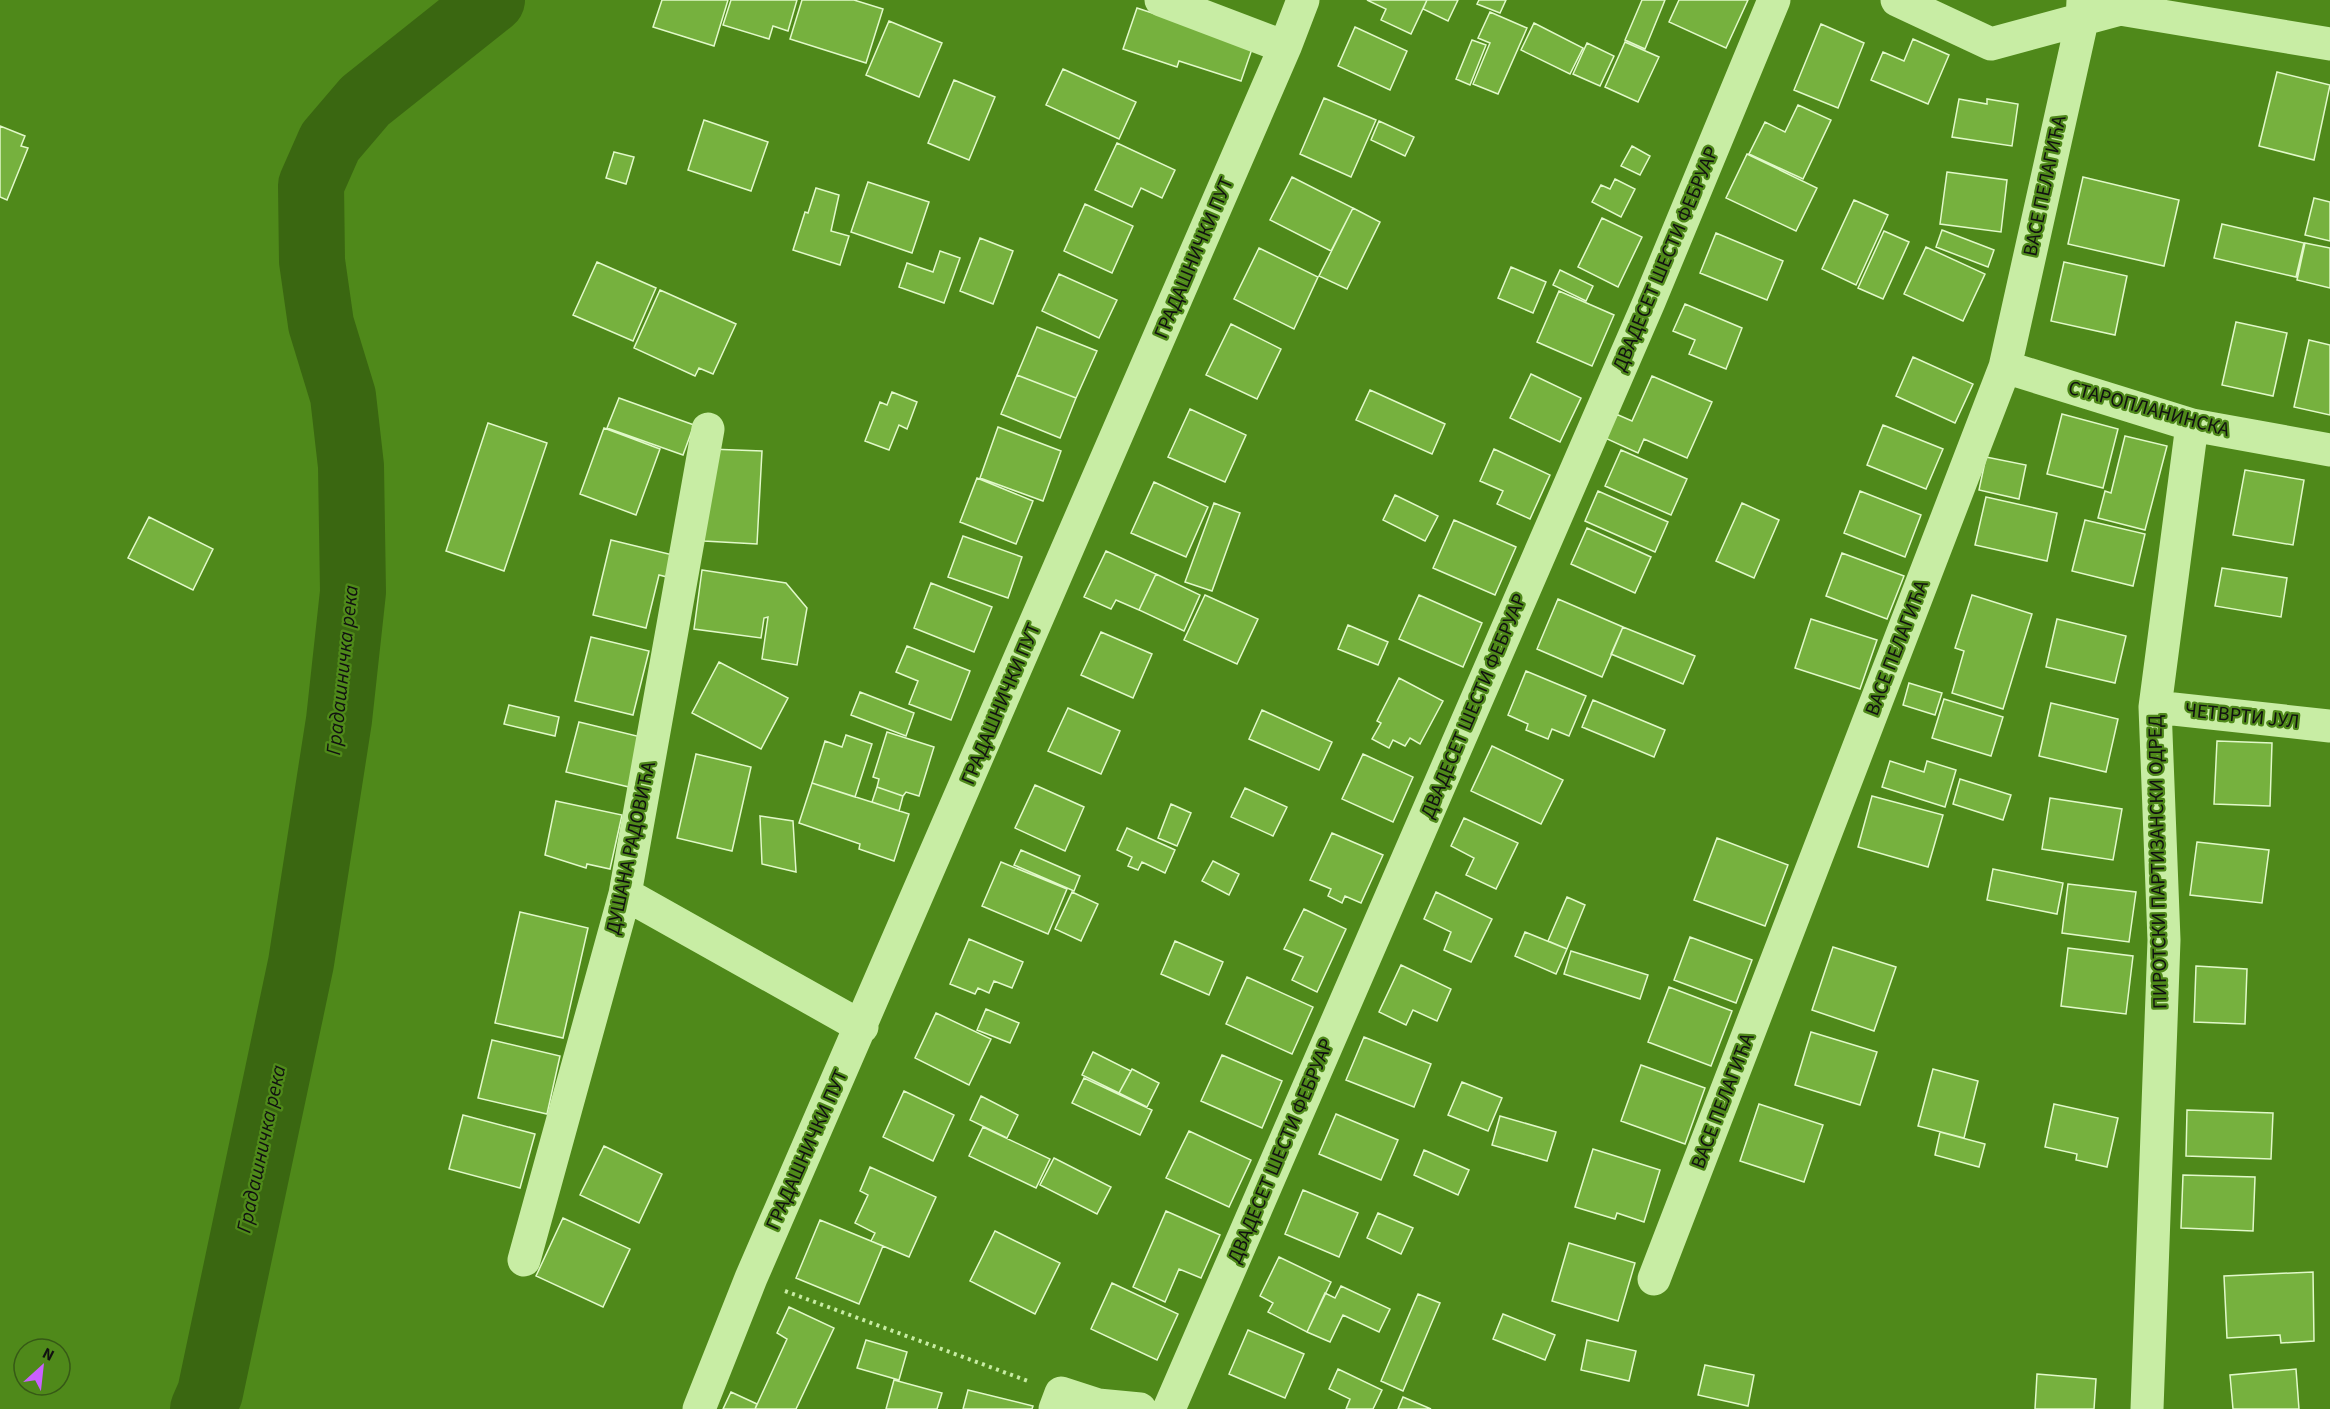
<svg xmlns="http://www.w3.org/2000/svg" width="2330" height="1409" font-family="'Source Sans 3',sans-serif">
  <rect width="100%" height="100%" fill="#4f891a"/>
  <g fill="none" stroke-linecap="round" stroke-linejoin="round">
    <path stroke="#3a6711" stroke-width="66" d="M203,1409l7,-16 91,-430 38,-243 14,-128 -2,-126 -8,-70 -22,-72 -9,-63 -1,-76 19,-43 35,-41 127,-101"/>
  </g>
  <path fill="#76b13e" stroke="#e1f9c9" stroke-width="1.5" d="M662,0h66l-14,46 -61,-19z
    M731,0h66l-9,31 -15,-5 -4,13 -46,-14z
    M802,0h52l29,9 -17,54 -76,-24z
    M1367,0h60l-16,34 -30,-14 5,-11z
    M1427,0h31l-10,21 -25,-12z
    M1479,0h27l-6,13 -23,-9z
    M1642,0h23l-20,49 -20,-9z
    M1679,0h69l-22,48 -57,-26z
    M1137,8l116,38 -12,35 -62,-20 -2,6 -54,-18z
    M1490,12l37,16 -29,66 -25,-10 17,-41 -12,-5z
    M889,21l53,22 -23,54 -53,-22z
    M1534,23l49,25 -13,26 -49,-24z
    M1821,24l43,19 -26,65 -44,-18z
    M1355,27l52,24 -17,39 -52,-24z
    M1913,39l36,16 -21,49 -57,-24 12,-28 21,9z
    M1472,40l14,5 -16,40 -14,-6z
    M1625,42l34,15 -21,45 -33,-15z
    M1587,43l27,13 -14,30 -27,-12z
    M1063,69l73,33 -17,37 -73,-34z
    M2277,72l53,13 -16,75 -55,-14z
    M954,80l41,17 -26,63 -41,-17z
    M1324,98l52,22 -25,57 -51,-23z
    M1959,99l28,5v-5l31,5 -6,42 -60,-9z
    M1798,105l33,15 -28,59 -54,-25 16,-32 20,10z
    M704,120l64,22 -17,49 -63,-21z
    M1379,121l35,16 -9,19 -34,-16z
    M0,126l25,10 -4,10 7,2 -21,52 -7,-3z
    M1117,143l58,27 -13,28 -21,-10 -9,19 -37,-17z
    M1632,146l18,10 -10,19 -19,-9z
    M614,152l20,5 -8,27 -20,-6z
    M1747,154l70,34 -21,43 -70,-33z
    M1947,172l60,8 -6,52 -61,-8z
    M1292,177l61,31 -22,43 -61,-31z
    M2083,177l96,23 -15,66 -96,-22z
    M1615,179l20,10 -14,28 -29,-15 9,-17 9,4z
    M868,182l61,20 -17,51 -61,-21z
    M816,188l23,7 -8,36 18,5 -9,29 -47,-15 12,-38 3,1z
    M2314,198l16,4v39l-25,-6z
    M1854,200l34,15 -32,70 -34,-16z
    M1085,204l48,22 -21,47 -48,-22z
    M1353,208l27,14 -33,67 -28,-13z
    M1602,218l40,19 -24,50 -40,-20z
    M2222,224l82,19 -8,34 -82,-19z
    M1942,230l52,20 -6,17 -52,-20z
    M1884,231l25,11 -26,57 -25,-11z
    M1716,233l67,28 -16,39 -67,-27z
    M980,238l33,13 -20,53 -33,-13z
    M2305,243l25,5v40l-33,-8z
    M1926,247l59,27 -22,47 -59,-27z
    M1259,248l59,29 -24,52 -60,-30z
    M940,251l20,7 -16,45 -45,-16 8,-24 26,9z
    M597,262l59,26 -23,53 -60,-26z
    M2064,262l63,14 -12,59 -64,-14z
    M1511,267l35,15 -13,31 -35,-15z
    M1560,270l33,16 -7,15 -33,-16z
    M1059,274l58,26 -18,38 -57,-27z
    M660,290l76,34 -23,50 -14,-6 -4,8 -61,-28z
    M1559,291l55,24 -22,51 -55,-24z
    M1685,304l57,24 -16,41 -37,-15 6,-14 -22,-9z
    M2236,322l51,11 -14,63 -51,-11z
    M1231,324l50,25 -24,50 -51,-24z
    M1037,327l60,24 -21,47 -59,-23z
    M2309,340l21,5v70l-36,-8z
    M1913,357l60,27 -18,39 -59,-27z
    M1531,374l50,24 -21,44 -50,-24z
    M1017,375l59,23 -16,40 -59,-24z
    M1652,376l60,26 -25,56 -43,-19 -6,14 -33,-15 11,-24 16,7z
    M1370,390l75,34 -13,30 -76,-34z
    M892,392l25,10 -10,27 -8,-4 -10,25 -24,-9 15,-39 7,3z
    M619,398l75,27 -11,30 -76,-27z
    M1190,409l56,26 -21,47 -57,-25z
    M2062,414l56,15 -15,59 -56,-14z
    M488,423l59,20 -43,128 -58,-20z
    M1883,425l60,24 -17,40 -59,-24z
    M998,427l63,24 -18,50 -63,-23z
    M604,428l56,21 -24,66 -56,-21z
    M2125,436l42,10 -22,84 -47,-12 7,-27 6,2z
    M709,449l53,2 -5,93 -53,-3z
    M1494,449l56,26 -20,44 -33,-15 6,-13 -23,-10z
    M1621,450l66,29 -16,36 -66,-29z
    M1986,457l40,8 -7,34 -40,-9z
    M2245,470l59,10 -11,65 -60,-10z
    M977,478l56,23 -17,43 -56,-22z
    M1154,482l54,25 -22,50 -55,-24z
    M1598,491l70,31 -13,30 -70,-31z
    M1860,491l61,24 -16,42 -61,-24z
    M1395,495l43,21 -13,25 -42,-21z
    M1986,497l71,16 -10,48 -72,-16z
    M1214,503l26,10 -28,78 -27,-9z
    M1742,503l37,17 -25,58 -38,-17z
    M149,517l64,32 -20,41 -65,-32z
    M1454,520l62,27 -21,48 -62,-27z
    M2085,520l60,14 -12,52 -61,-15z
    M1587,528l64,29 -16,36 -64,-29z
    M963,536l59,21 -14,41 -60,-21z
    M611,540l66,16 -6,22 -12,-3 -13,53 -53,-13z
    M1106,551l50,23 -17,36 -23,-10 -5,9 -27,-12z
    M1842,553l62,23 -17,43 -61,-23z
    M2222,568l65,10 -6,39 -66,-11z
    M702,570l84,13 21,25 -10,57 -35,-6 6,-42 -4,1 -3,20 -67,-9z
    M1156,574l44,21 -16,36 -45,-21z
    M931,583l61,24 -18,45 -60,-24z
    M1205,595l53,24 -21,45 -53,-24z
    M1419,595l63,28 -19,44 -64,-28z
    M1972,595l60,19 -29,95 -51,-16 12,-42 -9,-3z
    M1558,599l65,28 -21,50 -65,-28z
    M1811,619l66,21 -17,49 -65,-21z
    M2057,619l69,17 -11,47 -69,-16z
    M1348,625l40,17 -10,23 -40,-16z
    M1623,627l72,29 -12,28 -72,-30z
    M1101,632l51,22 -19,44 -52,-23z
    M591,637l58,14 -16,64 -58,-14z
    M907,646l63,25 -19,49 -42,-16 9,-23 -22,-9z
    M719,662l69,36 -27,51 -69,-36z
    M1526,671l60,25 -17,40 -17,-7 -4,10 -22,-9 2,-6 -20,-9z
    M1399,678l44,23 -23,43 -10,-6 -5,8 -12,-6 -4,8 -17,-9 9,-16 -4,-2z
    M1909,683l33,10 -7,22 -32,-10z
    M860,692l54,21 -8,23 -55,-21z
    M1944,699l59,18 -12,39 -59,-18z
    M1593,700l72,30 -11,27 -72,-30z
    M2051,703l67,16 -12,53 -67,-16z
    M509,705l50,12 -4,19 -51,-12z
    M1068,708l52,23 -19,43 -53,-23z
    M1262,710l70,32 -13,28 -70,-31z
    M579,722l62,15 -12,50 -63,-15z
    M887,732l47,15 -15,49 -13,-4 -3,4 -26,-9 2,-8 -6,-2z
    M846,735l26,9 -17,53 -43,-14 13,-42 17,6z
    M2217,741l55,2 -2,63 -56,-2z
    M1492,746l71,34 -22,44 -70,-33z
    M696,754l55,13 -19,84 -55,-13z
    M1363,754l50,23 -20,45 -51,-23z
    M1890,761l34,11 3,-11 29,9 -11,37 -63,-20z
    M1960,779l51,16 -8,25 -50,-16z
    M812,783l97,31 -15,47 -35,-12 1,-5 -61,-21z
    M1035,785l49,22 -19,44 -50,-23z
    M877,787l26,9 -4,15 -27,-9z
    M1245,788l42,19 -14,29 -42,-19z
    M1872,796l71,19 -15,52 -70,-20z
    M2050,798l72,11 -9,51 -71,-11z
    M556,801l66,14 -12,54 -23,-5 -1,4 -41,-13z
    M1171,804l20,9 -14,33 -19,-8z
    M760,816l33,5 3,51 -34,-8z
    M1464,818l54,25 -22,46 -30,-14 8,-17 -23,-12z
    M1127,828l48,22 -10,23 -23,-11 -4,8 -10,-4 4,-9 -15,-7z
    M1332,833l51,22 -22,48 -16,-7 -3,7 -14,-7 3,-7 -21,-9z
    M1717,838l71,27 -23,61 -71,-26z
    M2197,842l72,8 -7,53 -72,-8z
    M1021,850l59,26 -6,15 -60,-26z
    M1213,861l26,13 -10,21 -27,-14z
    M1001,862l66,27 -19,45 -66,-28z
    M1993,869l70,14 -6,31 -70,-14z
    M2068,884l68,8 -7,50 -67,-9z
    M1072,892l26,12 -17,37 -26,-12z
    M1436,892l56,27 -21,43 -27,-12 7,-18 -27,-13z
    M1567,897l18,8 -18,44 -19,-8z
    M1304,909l42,20 -29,63 -25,-12 11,-23 -19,-8z
    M520,912l68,16 -25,110 -68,-15z
    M1525,932l42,17 -11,25 -41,-18z
    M1690,937l62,23 -16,43 -62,-23z
    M969,939l54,23 -11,26 -18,-7 -5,12 -11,-5 -3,6 -25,-10z
    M1175,941l48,21 -14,33 -48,-21z
    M1833,947l63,20 -22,64 -62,-21z
    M2068,948l65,8 -7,58 -65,-8z
    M1571,951l77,24 -8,24 -76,-25z
    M1401,965l50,24 -14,32 -24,-11 -7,15 -27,-13z
    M2196,966l51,3 -2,55 -51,-2z
    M1247,977l66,30 -21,47 -66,-30z
    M1669,987l63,24 -21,55 -63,-24z
    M986,1009l33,14 -9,20 -33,-13z
    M936,1013l55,26 -22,46 -54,-27z
    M1811,1032l66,20 -17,53 -65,-20z
    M1364,1037l67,27 -17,43 -68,-27z
    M492,1040l68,16 -13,58 -69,-16z
    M1093,1052l38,19 -12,22 -37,-18z
    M1222,1055l60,26 -20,47 -61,-27z
    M1641,1065l64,23 -20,56 -64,-23z
    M1132,1069l27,14 -12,24 -28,-14z
    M1933,1069l45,12 -14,57 -46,-12z
    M1084,1078l68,32 -12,25 -68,-32z
    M1462,1082l40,16 -14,33 -40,-16z
    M904,1091l50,24 -21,46 -50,-24z
    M981,1096l37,19 -11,23 -37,-18z
    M1759,1104l64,21 -19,57 -64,-21z
    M2054,1104l64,14 -11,49 -31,-7 1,-6 -32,-7z
    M2187,1110l86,3 -2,46 -85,-3z
    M1336,1114l62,26 -17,40 -62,-26z
    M463,1115l72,19 -15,54 -71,-19z
    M1500,1116l56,16 -9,29 -55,-16z
    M983,1127l67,32 -14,29 -67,-32z
    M1189,1131l62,29 -22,47 -63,-29z
    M1940,1132l45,12 -6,23 -44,-12z
    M604,1146l58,28 -23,49 -59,-28z
    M1593,1149l67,21 -16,52 -27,-9 -2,6 -40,-12z
    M1424,1150l45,20 -11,25 -44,-20z
    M1054,1158l57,29 -14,27 -57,-29z
    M870,1167l66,30 -27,60 -38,-16 4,-8 -20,-10 13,-28 -8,-4z
    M2183,1175l72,2 -2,54 -72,-3z
    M1303,1190l55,23 -19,44 -54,-23z
    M1166,1211l54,24 -19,43 -22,-9 -14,33 -32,-15z
    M1378,1213l35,15 -12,26 -34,-16z
    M563,1218l67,31 -27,58 -67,-31z
    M820,1220l63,26 -24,58 -63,-26z
    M995,1231l65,32 -25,51 -65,-33z
    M1569,1243l66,20 -17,58 -66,-20z
    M1279,1257l52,25 -24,50 -39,-20 5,-9 -13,-7z
    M2313,1272l1,69 -33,2 -1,-8 -53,3 -3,-62z
    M1112,1283l66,31 -21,46 -66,-31z
    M1341,1286l49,23 -11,23 -36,-17 -13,27 -23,-10 18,-39 10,5z
    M1418,1294l22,9 -37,88 -22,-10z
    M789,1307l45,21 -38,81h-41l32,-70 -10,-6z
    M1503,1314l52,21 -10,25 -52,-21z
    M1248,1330l56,24 -19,44 -56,-24z
    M866,1340l41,12 -8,28 -42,-12z
    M1587,1340l49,11 -7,30 -48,-11z
    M1705,1365l49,10 -6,31 -50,-11z
    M1338,1369l44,21 -9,19h-27l4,-10 -21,-10z
    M2296,1369l3,40h-66l-3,-34z
    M2037,1374l59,5 -2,30h-59z
    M894,1380l48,13 -5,16h-51z
    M968,1390l65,16 -1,3h-69z
    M731,1392l26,12 -2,5h-32z
    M1403,1397l28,12h-33z"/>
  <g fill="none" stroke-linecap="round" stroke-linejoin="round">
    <path stroke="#c8eda4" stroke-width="4" stroke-dasharray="3 4.5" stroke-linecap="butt" d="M785,1291l243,90"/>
    <path stroke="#c8eda4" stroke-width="33" d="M1161,0l124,47
      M1897,0l94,44 129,-35 210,35
      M2005,367l187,58 138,25
      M2155,707l175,19
      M625,894l237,133
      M524,1260l101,-366 83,-465
      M1654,1279l351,-912 77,-346 1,-21
      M699,1409l52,-131 534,-1231 18,-47
      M1055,1409l6,-16 37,12 42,4
      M1169,1409l480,-1107 125,-302
      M2147,1409l17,-469 -9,-233 37,-282"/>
  </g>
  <g text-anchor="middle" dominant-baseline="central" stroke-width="4.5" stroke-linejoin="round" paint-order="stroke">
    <g font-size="20" fill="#111" stroke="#4f891a">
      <text transform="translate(2045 186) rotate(-78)">ВАСЕ ПЕЛАГИЋА</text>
      <text transform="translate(1194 258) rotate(-67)">ГРАДАШНИЧКИ ПУТ</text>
      <text transform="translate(1666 259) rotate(-67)">ДВАДЕСЕТ ШЕСТИ ФЕБРУАР</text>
      <text transform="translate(2149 409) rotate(15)">СТАРОПЛАНИНСКА</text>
      <text transform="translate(1897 648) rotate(-69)">ВАСЕ ПЕЛАГИЋА</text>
      <text transform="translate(1001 704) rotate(-67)">ГРАДАШНИЧКИ ПУТ</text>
      <text transform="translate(1474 706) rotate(-67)">ДВАДЕСЕТ ШЕСТИ ФЕБРУАР</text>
      <text transform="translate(2242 716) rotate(6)">ЧЕТВРТИ ЈУЛ</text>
      <text transform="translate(631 848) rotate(-78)">ДУШАНА РАДОВИЋА</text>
      <text transform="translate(2158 862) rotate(-91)">ПИРОТСКИ ПАРТИЗАНСКИ ОДРЕД</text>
      <text transform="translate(1723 1101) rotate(-69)">ВАСЕ ПЕЛАГИЋА</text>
      <text transform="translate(807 1150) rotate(-66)">ГРАДАШНИЧКИ ПУТ</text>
      <text transform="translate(1281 1151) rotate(-67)">ДВАДЕСЕТ ШЕСТИ ФЕБРУАР</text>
    </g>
    <g font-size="21" font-style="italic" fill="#111" stroke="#4f891a">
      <text transform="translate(342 670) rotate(-84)">Градашничка река</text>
      <text transform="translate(261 1149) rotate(-78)">Градашничка река</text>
    </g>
  </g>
  <g transform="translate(42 1367) rotate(27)"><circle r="28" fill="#4f891a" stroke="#365916" stroke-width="1.5"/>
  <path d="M0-4.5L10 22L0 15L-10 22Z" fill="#ca60ff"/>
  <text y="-9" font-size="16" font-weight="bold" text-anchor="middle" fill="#111111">N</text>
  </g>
</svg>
